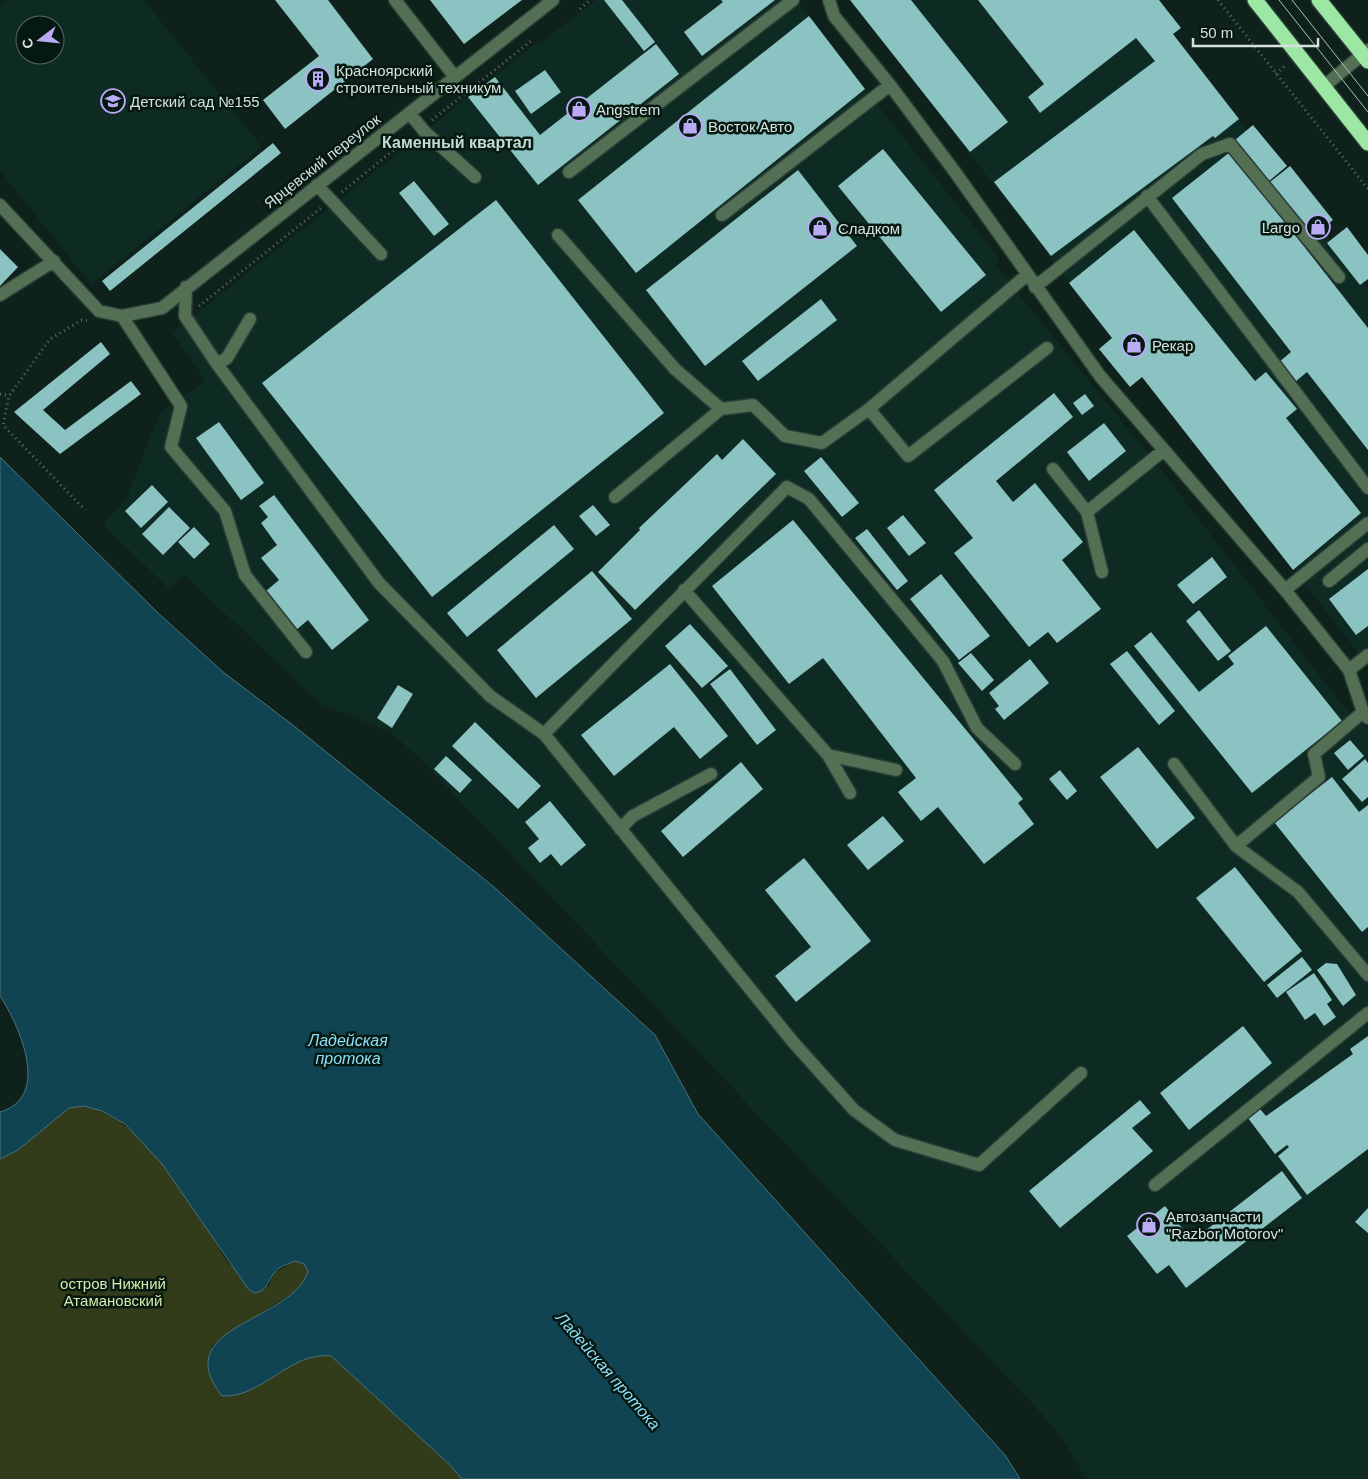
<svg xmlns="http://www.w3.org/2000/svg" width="1368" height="1479" font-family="Arial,sans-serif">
  <rect width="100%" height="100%" fill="#0e211b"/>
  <path fill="#0e2b23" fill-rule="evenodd" d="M7,0h137l118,147 -171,137 -91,-113v-165zM25,25h30v30h-30z
    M596,0h199l204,258 -3,8 162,200 184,239 26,23v751h-282l-30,-50 -630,-664 -34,-32 -71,-29 -137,-129 -14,15 -67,-66 24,-27 33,-85 46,-31 -34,-48 363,-289 8,-3z
    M850,0h309l22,28 -8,6 195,255v376z"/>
  <path fill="#323b1a" d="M84,1106c60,15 93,79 126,127 7,11 14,27 24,35 10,7 23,13 34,19l6,-14 21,-12 9,3 4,7 -3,11 -10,10 -62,38 -22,17 43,41c24,-14 48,-35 77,-32l119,109 12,14h-462v-320l18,-9 51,-42z"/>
  <path fill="#114452" stroke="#4c737b" d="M0,457l157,155 66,60 71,54 200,161 161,148 43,79 307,341 15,24h-558l-12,-14 -119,-109c-41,-5 -68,42 -109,40 -56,-71 72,-74 86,-125l-4,-7 -9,-3c-7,3 -17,6 -21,12 -7,9 -6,17 -19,20l-6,-3 -87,-126 -37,-40 -23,-13 -18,-5 -15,2 -51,42 -18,9v-47c52,-15 19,-87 0,-116z"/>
  <path fill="#8bc3c2" d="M275,0h53l45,59 -88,70 -22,-29 56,-44z
    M430,0h92l-58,44z
    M604,0h18l33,42 -11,9z
    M721,0h54l-73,56 -18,-24 39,-30z
    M850,0h61l97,122 -38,30z
    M978,0h181l22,28 -8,6 66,85 -24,19 -2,-2 -162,120 -57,-74 161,-121 -19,-23 -96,75 -12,-16 16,-13z
    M809,16l56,73 -229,184 -58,-73z
    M656,44l23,30 -141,111 -70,-88 27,-20 45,58z
    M545,70l16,22 -30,22 -16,-23z
    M1253,125l34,41 -18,15 -34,-41z
    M273,143l8,10 -171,138 -8,-10z
    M883,149l103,126 -45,37 -103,-126z
    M1230,152l138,176v122l-61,-78 -12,10 -16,-20 12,-10 -119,-154z
    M1290,166l43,54 -20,16 -43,-54z
    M798,170l59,76 -152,120 -59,-76z
    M414,181l35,43 -15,12 -35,-43z
    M496,200l168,213 -232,184 -170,-214z
    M1347,227l21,28v24l-8,6 -33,-42z
    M1134,230l121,151 11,-9 31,37 -11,9 75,95 -68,57 -151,-193 -12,10 -31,-38 13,-11 -43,-55z
    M0,249l18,18 -18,19z
    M821,299l16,21 -79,61 -16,-20z
    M101,342l9,12 -67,56 22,20 66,-49 10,13 -81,60 -46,-42z
    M1054,393l19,24 -77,64 17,21 22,-19 48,59 -21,18 39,49 -44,34 -9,-11 -19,15 -75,-94 19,-15 -39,-48z
    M1085,394l9,12 -12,9 -9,-12z
    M219,422l45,61 -23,17 -45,-62z
    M1104,423l22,28 -37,30 -22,-29z
    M743,439l33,35 -141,136 -37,-38 42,-42 -1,-2 78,-74 5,6z
    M821,457l38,46 -17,14 -38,-46z
    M152,485l16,17 -27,26 -16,-17z
    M274,495l95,125 -37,30 -24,-30 -12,10 -30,-39 13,-11 -18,-22 16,-13 -16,-22 7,-6 -9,-11z
    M593,505l17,20 -14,11 -17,-20z
    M169,507l21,21 -27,27 -21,-21z
    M903,515l23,28 -17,13 -22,-28z
    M793,520l230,279 -5,4 16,21 -50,40 -46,-57 -17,14 -23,-29 18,-14 -93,-120 -34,26 -77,-98z
    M554,525l20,24 -107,88 -20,-24z
    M194,527l16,17 -16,15 -16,-17z
    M867,529l41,52 -11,9 -42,-52z
    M1212,557l15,20 -34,27 -16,-19z
    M1368,569v57l-12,9 -27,-36z
    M592,571l40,48 -96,79 -39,-48z
    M941,574l49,62 -31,24 -49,-61z
    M1199,610l32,41 -13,10 -32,-40z
    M690,624l38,42 -26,22 -37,-42z
    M1266,626l76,95 -90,72 -118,-147 17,-14 48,60 35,-28 -6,-8z
    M1127,651l48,60 -16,14 -49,-61z
    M971,653l23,27 -12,11 -24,-28z
    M1030,659l19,24 -45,37 -9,-11 4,-3 -10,-13z
    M670,664l58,72 -28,23 -26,-32 -60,49 -33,-41z
    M730,669l46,61 -19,15 -47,-61z
    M398,685l15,9 -21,34 -15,-10z
    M475,722l66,64 -23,23 -66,-63z
    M1350,740l14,16 -16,14 -14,-17z
    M1138,747l57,71 -38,31 -57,-72z
    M446,756l26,24 -12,13 -26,-24z
    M1365,759l3,4v34l-6,5 -20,-23z
    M741,762l22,27 -80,68 -22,-26z
    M1060,770l17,21 -10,9 -18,-21z
    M1332,777l27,35 9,-7v122l-6,5 -88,-110z
    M550,801l36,44 -25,21 -10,-12 -11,9 -12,-15 11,-9 -14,-17z
    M883,816l21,25 -36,29 -21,-25z
    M804,858l67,83 -75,61 -21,-26 36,-29 -46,-57z
    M1235,867l67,84 -38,31 -68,-84z
    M1302,957l10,13 -35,28 -10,-13z
    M1326,963l11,1 19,31 -13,11 -26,-36z
    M1314,973l18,27 -5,4 9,13 -12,9 -9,-13 -10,7 -19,-28z
    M1243,1026l29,37 -83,67 -29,-37z
    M1368,1036v113l-61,46 -29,-39 11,-9 -2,-2 -12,9 -27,-36 12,-9 6,7 87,-62 -3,-5z
    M1140,1100l11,13 -19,15 21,23 -93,77 -31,-37z
    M1282,1171l20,27 -116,90 -17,-23 -12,9 -30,-38 38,-30 27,35z
    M1368,1208v25l-13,-11z"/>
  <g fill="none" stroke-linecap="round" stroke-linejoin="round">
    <g stroke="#2a3c36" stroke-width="15">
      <path id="minor" d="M395,0l60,77
        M829,0l5,16 56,69 65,87 145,204 185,214 64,80 14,42 5,6
        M1323,87l45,-37
        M409,113l16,19 50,45
        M569,172l224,-172
        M317,185l64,69
        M1147,196l221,292
        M0,205l99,106 23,5 40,-8 391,-308
        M722,215l168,-130
        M558,235l117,134 46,40 32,-4 32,31 37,7 47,-34 158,-134
        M186,287l-1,29 32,48 162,219 111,113 54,38 249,308 61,68 41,30 84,25 102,-92
        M1035,287l167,-133 28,-10 109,133
        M0,295l54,-34
        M122,316l59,90 -10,41 54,64 20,64 61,77
        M217,364l10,-6 23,-39
        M869,409l39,47 139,-108
        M1053,469l34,43 77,-62
        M615,497l106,-88
        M1087,512l15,60
        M1329,581l39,-32
        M684,590l144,165 22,38
        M1285,590l83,-67
        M1349,670l19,-15
        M1363,712l-49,42 5,23 -83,69 62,46 70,83
        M544,734l243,-247 22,12 134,162 34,67 38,36
        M828,755l68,15
        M1174,764l62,82
        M620,829l13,-13 78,-42
        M1155,1185l213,-172"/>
    </g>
    <g stroke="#2a3c36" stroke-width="18">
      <path id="highway" d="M1255,0l113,143
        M1319,0l49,61"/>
    </g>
    <path stroke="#5f706a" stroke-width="3" stroke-dasharray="1 4" stroke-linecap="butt" d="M1218,0l150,189
      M580,9l10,-9
      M1276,74l9,-8
      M432,120l99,-79
      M342,192l69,-56
      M199,306l122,-98
      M81,320l8,1
      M82,320l-32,19 -41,57 -6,29 82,85
      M0,394l9,2"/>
    <use href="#minor" stroke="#537055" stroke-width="12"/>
    <use href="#highway" stroke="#9de7a4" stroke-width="15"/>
    <path stroke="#b1bfb9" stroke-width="1" d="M1279,0l89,112
      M1292,0l76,96"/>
  </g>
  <defs>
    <g id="building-ring" transform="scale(1.25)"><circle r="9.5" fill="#051812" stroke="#bbaaf6" stroke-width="1.5"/><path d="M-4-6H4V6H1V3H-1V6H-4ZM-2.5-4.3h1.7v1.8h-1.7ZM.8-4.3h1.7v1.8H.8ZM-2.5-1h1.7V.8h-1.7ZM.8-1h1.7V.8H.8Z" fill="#bbaaf6"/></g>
    <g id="school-ring" transform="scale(1.25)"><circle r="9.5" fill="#051812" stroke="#bbaaf6" stroke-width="1.5"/><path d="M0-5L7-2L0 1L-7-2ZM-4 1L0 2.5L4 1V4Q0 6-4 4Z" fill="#bbaaf6"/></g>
    <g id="shop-ring" transform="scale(1.25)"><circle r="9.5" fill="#051812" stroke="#bbaaf6" stroke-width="1.5"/><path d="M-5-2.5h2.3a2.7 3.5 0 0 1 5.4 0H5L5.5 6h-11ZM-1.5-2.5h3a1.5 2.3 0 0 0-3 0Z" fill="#bbaaf6"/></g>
  </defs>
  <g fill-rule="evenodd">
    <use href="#building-ring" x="318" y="79"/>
    <use href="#school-ring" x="113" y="101"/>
    <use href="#shop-ring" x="579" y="109"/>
    <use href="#shop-ring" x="690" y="126"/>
    <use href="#shop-ring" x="1318" y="227"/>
    <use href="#shop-ring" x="820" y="228"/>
    <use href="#shop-ring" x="1134" y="345"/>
    <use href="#shop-ring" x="1149" y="1225"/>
  </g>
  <g text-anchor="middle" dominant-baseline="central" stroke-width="5" stroke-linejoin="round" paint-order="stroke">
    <g font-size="15" fill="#d5e1dc" stroke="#051812" text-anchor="start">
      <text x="336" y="70">Красноярский<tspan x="336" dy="17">строительный техникум</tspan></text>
      <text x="130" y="101">Детский сад №155</text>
      <text x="596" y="109">Angstrem</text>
      <text x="708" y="126">Восток Авто</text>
      <text x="1300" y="227" text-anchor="end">Largo</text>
      <text x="838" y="228">Сладком</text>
      <text x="1152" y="345">Рекар</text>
      <text x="1166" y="1216">Автозапчасти<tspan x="1166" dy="17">"Razbor Motorov"</tspan></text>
    </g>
    <g font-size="15" fill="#d5e1dc" stroke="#051812">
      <text transform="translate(322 161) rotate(-38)">Ярцевский переулок</text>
    </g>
    <g font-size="15" fill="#d7ebaa" stroke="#051812">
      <text x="113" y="1283">остров Нижний<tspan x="113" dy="17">Атамановский</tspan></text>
    </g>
    <g font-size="16" font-weight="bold" fill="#c3dbd2" stroke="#051812">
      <text x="457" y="142">Каменный квартал</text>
    </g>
    <g font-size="16" font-style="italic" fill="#8ddff9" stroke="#051812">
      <text x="348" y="1040">Ладейская<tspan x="348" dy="18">протока</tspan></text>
      <text transform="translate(608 1371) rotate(49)">Ладейская протока</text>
    </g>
  </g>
  <g transform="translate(40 40) rotate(254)"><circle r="24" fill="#051812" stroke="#586863"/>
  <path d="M0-4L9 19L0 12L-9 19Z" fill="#bbaaf6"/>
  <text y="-8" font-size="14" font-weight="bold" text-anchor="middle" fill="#d5e1dc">С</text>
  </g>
  <path d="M1193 38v8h125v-8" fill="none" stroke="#d5e1dc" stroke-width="2.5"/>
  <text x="1200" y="38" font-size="15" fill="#d5e1dc" stroke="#051812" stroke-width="4" paint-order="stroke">50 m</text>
</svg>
